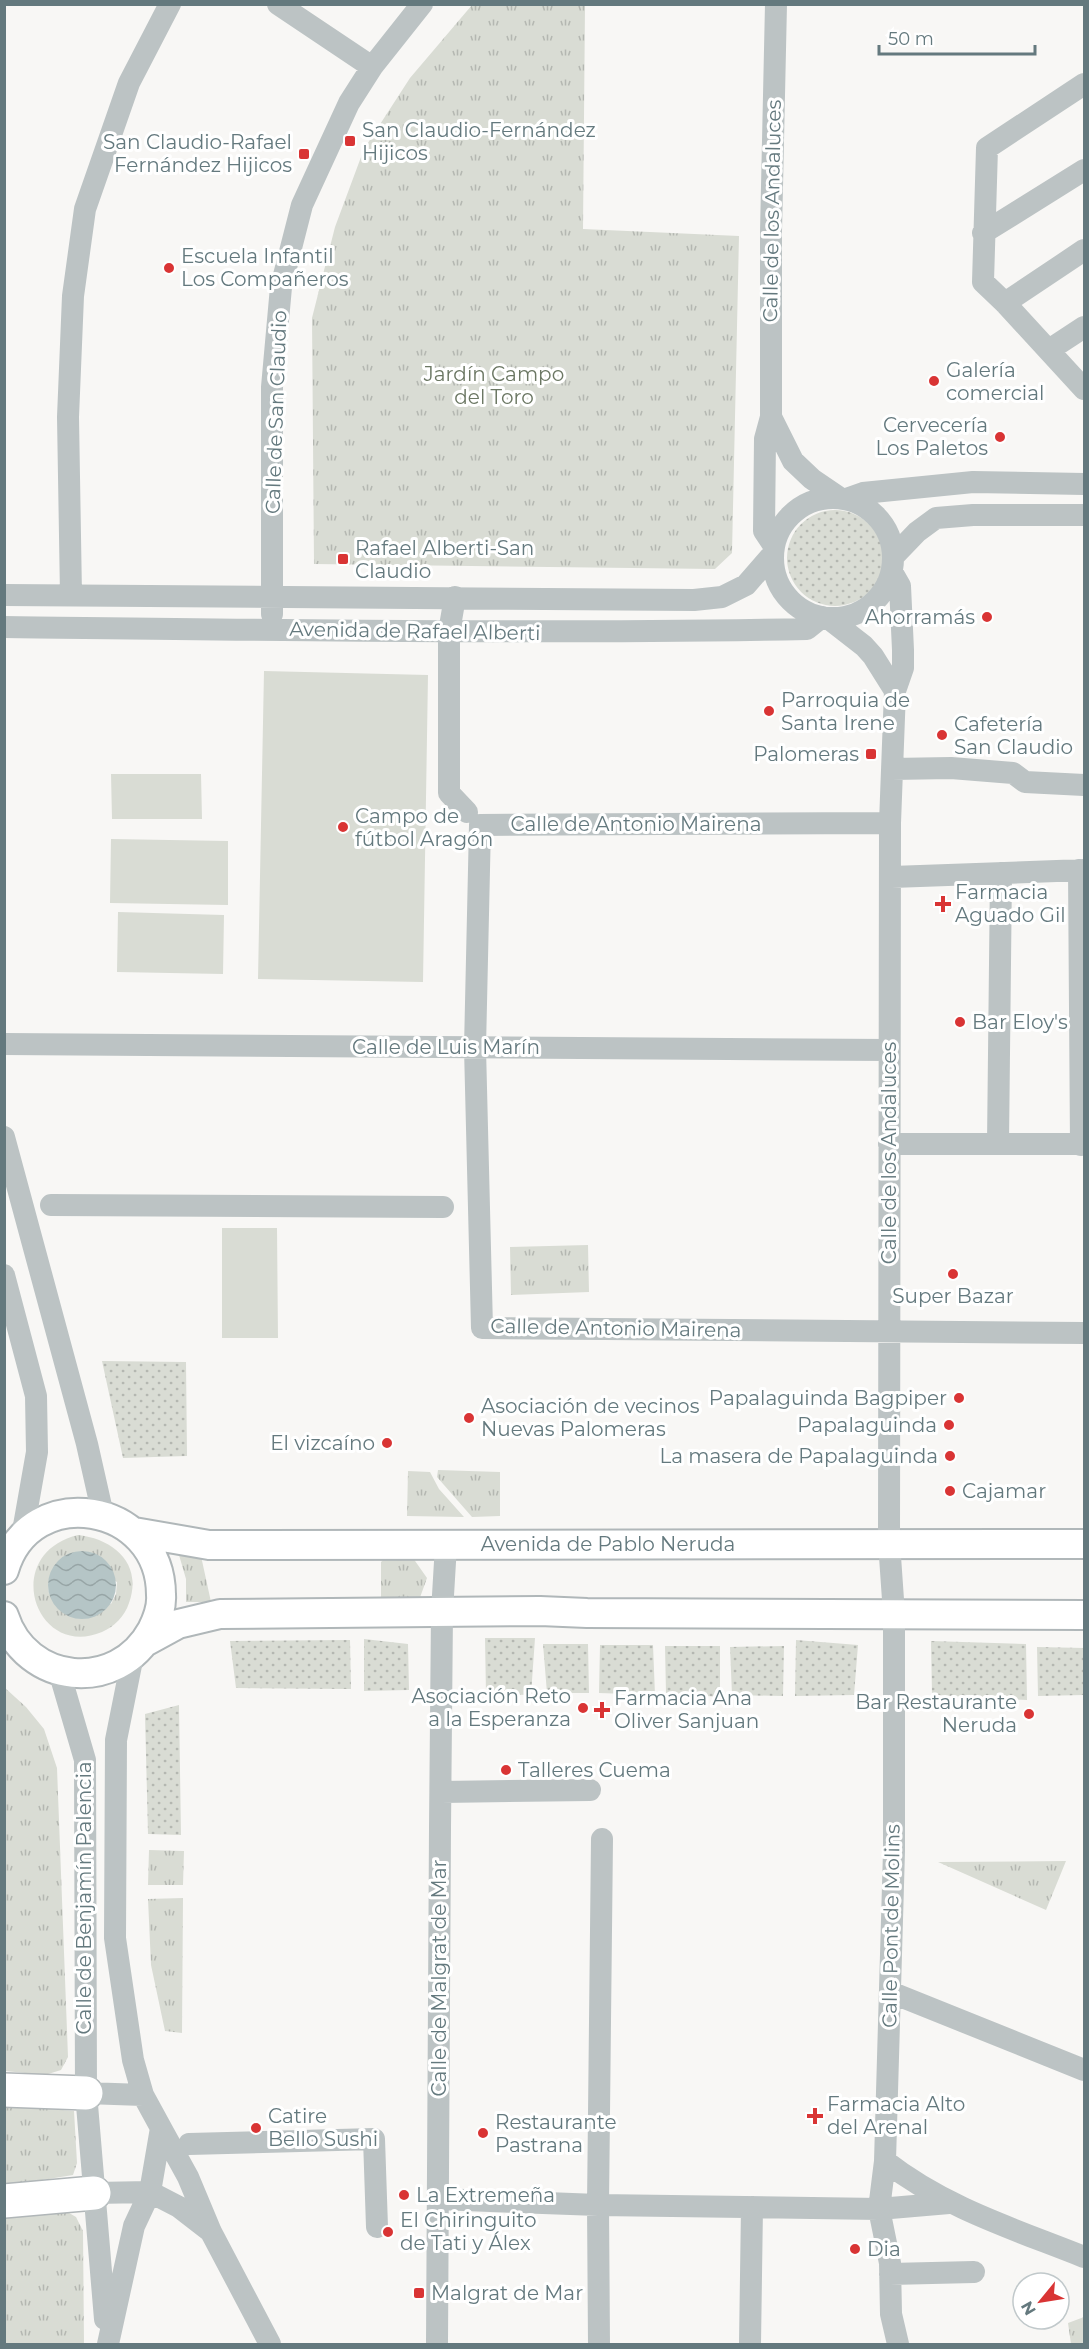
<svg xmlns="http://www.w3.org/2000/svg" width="1089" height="2349" font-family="Montserrat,sans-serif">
	<defs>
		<pattern id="grass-tufts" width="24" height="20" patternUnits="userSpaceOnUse" patternTransform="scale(1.5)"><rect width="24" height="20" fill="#d9dcd4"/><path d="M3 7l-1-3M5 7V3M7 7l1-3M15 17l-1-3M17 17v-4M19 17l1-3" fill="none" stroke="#b4b7b1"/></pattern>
		<pattern id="garden-dots" width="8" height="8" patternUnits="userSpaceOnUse" patternTransform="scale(1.5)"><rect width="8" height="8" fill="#d9dcd4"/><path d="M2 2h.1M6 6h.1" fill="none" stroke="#b4b7b1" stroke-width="1.8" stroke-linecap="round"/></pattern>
		<pattern id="water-waves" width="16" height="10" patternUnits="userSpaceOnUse" patternTransform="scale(1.5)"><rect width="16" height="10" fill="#b5c5c6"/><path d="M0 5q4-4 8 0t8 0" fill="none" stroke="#97a5a6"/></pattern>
	</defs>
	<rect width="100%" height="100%" fill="#f8f7f5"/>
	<path fill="url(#grass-tufts)" fill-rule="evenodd" d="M472 5H585L583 229 739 236 732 553 715 569 314 564 312 318 335 227 364 149 410 78Z
		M588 1245 589 1292 511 1295 510 1247Z
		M438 1470 500 1472V1516L472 1517 437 1477Z
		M408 1471 430 1472 439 1489 464 1517 407 1516Z
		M78 1535C114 1539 143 1564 129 1603 125 1616 114 1627 102 1632 35 1660 0 1554 78 1535ZM66 1555 117 1582 116 1594 111 1604 49 1594C47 1576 52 1566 66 1555Z
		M179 1555 201 1556 211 1602H186V1579Z
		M387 1556 413 1558 427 1578 418 1603H381V1562Z
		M4 1687 26 1707 44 1729 57 1768 68 2057 61 2070 45 2075 5 2071Z
		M149 1850 184 1851 183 1885H148Z
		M1066 1861 1046 1910 938 1862Z
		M183 1898 182 2033 165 2031 151 1965 148 1899Z
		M5 2105 74 2111 77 2163 73 2175 5 2186Z
		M64 2210 76 2217 83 2231 84 2344H5V2214Z
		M1083 2299 1084 2300V2344H1071L1068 2323 1084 2317Z"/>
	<path fill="url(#garden-dots)" d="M787 558a48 48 0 1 1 96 0a48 48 0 1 1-96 0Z
		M102 1361 186 1362 187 1456 123 1458Z
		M485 1638H535L531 1695 486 1694Z
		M364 1639 408 1644 409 1690 364 1691Z
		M350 1640 351 1689 236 1688 230 1641Z
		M796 1640 858 1645 854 1695 795 1696Z
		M931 1641 1026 1644 1027 1700 932 1695Z
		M543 1644H588L589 1693H547Z
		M600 1645H653L655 1695 599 1693Z
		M665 1646H720V1697L666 1693Z
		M784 1646 783 1696 732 1695 730 1647Z
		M1037 1647 1084 1648V1695L1038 1696Z
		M179 1705 181 1835 148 1834 145 1714Z"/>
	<path fill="#d9dcd4" d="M264 671 428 675 423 982 258 979Z
		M111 774H201L202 819H112Z
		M111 839 228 841V905L110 903Z
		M118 912 224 915 223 974 117 972Z
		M222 1228H277L278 1338H222Z"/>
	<path fill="url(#water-waves)" d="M48 1585a34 34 0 1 1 68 0a34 34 0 1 1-68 0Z"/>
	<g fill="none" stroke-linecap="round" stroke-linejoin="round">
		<g stroke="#b0b7b9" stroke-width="32">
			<path id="major" d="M134 1532 209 1545 1084 1544
				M4 1570C30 1480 161 1502 161 1595 162 1607 157 1620 152 1630 117 1694 26 1685 4 1616
				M145 1642 178 1624 220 1614 540 1611 587 1613 1084 1615"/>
		</g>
		<g stroke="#b0b6b8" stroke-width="36">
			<path id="highway" d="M4 2090 86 2093
				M4 2201 94 2193"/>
		</g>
		<path stroke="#bcc3c4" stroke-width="22" d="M278 4 372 67
			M1084 84 987 148 983 282 1005 303 1084 389
			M983 233 1084 170
			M1005 303 1084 250
			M1049 350 1084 327
			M771 417 793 461 812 479 840 498
			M773 558a60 60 0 1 1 120 0a60 60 0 1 1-120 0Z
			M846 499 863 493 973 482 1084 484
			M774 546 764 531 765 439 771 417V232L776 4
			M893 557 917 532 936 518 973 515H1084
			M892 572 900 586 903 650V668L895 691 890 823 889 1542 894 1614V1851L885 2161 879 2209 890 2263 891 2314 898 2344
			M4 595 694 600 722 597 746 585 773 554
			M71 595 68 417 73 296 85 209 129 83 170 4
			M455 597 449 632V793L467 812
			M272 614V387L281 287 302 205 349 103 372 67 422 4
			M828 618 864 646 873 656 895 691
			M4 627C272 630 540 634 807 629L822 617
			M892 769 951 768 1013 773 1025 782 1084 785
			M890 823 480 825 475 1048 482 1328 1084 1333
			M1079 870 1081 1145
			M892 877 1084 870
			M4 1044 888 1050
			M4 1137 87 1444 103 1515
			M889 1144H1084
			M998 1144 1001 873
			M51 1205 443 1207
			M4 1275 36 1396 37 1452 22 1537
			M59 1671 85 1760 86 2093 105 2319
			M441 1792 590 1790
			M890 1992 1084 2070
			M86 2093 143 2095
			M161 2128 188 2177 211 2232 270 2344
			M189 2144 374 2139 377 2227
			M885 2161C945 2208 1014 2229 1084 2257
			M94 2193 150 2192 179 2207 210 2231
			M438 2199 598 2205 879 2209 949 2203
			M890 2274 974 2272
			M108 2344 134 2226 150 2192 161 2128 143 2095 133 2060 115 1938 116 1740 133 1655
			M437 2344 440 1828 442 1612 446 1545
			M599 2344 598 2205 602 1839
			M750 2344 752 2207"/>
		<use href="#major" stroke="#fff" stroke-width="28"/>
		<use href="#highway" stroke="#fff" stroke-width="33"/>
	</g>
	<g fill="#d93434" stroke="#fff" stroke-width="2">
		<rect x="344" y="135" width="12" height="12" rx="3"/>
		<rect x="298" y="148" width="12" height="12" rx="3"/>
		<circle cx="169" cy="268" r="6"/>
		<circle cx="934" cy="381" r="6"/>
		<circle cx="1000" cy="437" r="6"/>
		<rect x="337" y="553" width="12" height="12" rx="3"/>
		<circle cx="987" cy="617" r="6"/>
		<circle cx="769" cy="711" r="6"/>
		<circle cx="942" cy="735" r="6"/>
		<rect x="865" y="748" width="12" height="12" rx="3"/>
		<circle cx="343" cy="827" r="6"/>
		<path d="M940 895h6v6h6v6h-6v6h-6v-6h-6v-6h6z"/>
		<circle cx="960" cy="1022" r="6"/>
		<circle cx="953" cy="1274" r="6"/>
		<circle cx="959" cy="1398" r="6"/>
		<circle cx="469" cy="1418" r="6"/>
		<circle cx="949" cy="1425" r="6"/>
		<circle cx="387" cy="1443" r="6"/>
		<circle cx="950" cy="1456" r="6"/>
		<circle cx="950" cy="1491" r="6"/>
		<circle cx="583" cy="1708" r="6"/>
		<path d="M599 1701h6v6h6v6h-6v6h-6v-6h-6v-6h6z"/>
		<circle cx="1029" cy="1714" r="6"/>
		<circle cx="506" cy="1770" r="6"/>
		<path d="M812 2107h6v6h6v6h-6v6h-6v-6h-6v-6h6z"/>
		<circle cx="256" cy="2128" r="6"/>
		<circle cx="483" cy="2133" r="6"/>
		<circle cx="404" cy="2195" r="6"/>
		<circle cx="388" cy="2232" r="6"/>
		<circle cx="855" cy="2249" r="6"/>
		<rect x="413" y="2287" width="12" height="12" rx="3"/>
	</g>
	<g text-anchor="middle" stroke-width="6" stroke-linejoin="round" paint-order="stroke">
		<g font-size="20" fill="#64797e" stroke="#fff" text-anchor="start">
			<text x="362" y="137">San Claudio-Fernández<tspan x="362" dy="23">Hijicos</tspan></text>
			<text x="292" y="149" text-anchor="end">San Claudio-Rafael<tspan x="292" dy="23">Fernández Hijicos</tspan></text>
			<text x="181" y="263">Escuela Infantil<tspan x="181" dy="23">Los Compañeros</tspan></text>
			<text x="946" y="377">Galería<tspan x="946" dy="23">comercial</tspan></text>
			<text x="988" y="432" text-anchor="end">Cervecería<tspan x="988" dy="23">Los Paletos</tspan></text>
			<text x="355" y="555">Rafael Alberti-San<tspan x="355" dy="23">Claudio</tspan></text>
			<text x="975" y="624" text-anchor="end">Ahorramás</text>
			<text x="781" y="707">Parroquia de<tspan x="781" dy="23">Santa Irene</tspan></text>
			<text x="954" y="731">Cafetería<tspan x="954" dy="23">San Claudio</tspan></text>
			<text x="859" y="761" text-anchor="end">Palomeras</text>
			<text x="355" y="823">Campo de<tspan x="355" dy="23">fútbol Aragón</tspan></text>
			<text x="955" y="899">Farmacia<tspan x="955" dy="23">Aguado Gil</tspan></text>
			<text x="972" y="1029">Bar Eloy's</text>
			<text x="953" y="1303" text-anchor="middle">Super Bazar</text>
			<text x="947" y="1405" text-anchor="end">Papalaguinda Bagpiper</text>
			<text x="481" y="1413">Asociación de vecinos<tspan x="481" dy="23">Nuevas Palomeras</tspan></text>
			<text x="937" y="1432" text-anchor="end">Papalaguinda</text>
			<text x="375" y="1450" text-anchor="end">El vizcaíno</text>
			<text x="938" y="1463" text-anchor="end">La masera de Papalaguinda</text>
			<text x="962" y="1498">Cajamar</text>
			<text x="571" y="1703" text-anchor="end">Asociación Reto<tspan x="571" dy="23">a la Esperanza</tspan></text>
			<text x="614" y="1705">Farmacia Ana<tspan x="614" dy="23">Oliver Sanjuan</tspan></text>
			<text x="1017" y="1709" text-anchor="end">Bar Restaurante<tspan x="1017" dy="23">Neruda</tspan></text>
			<text x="518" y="1777">Talleres Cuema</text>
			<text x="827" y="2111">Farmacia Alto<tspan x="827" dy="23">del Arenal</tspan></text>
			<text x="268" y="2123">Catire<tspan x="268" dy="23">Bello Sushi</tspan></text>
			<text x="495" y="2129">Restaurante<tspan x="495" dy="23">Pastrana</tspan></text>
			<text x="416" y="2202">La Extremeña</text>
			<text x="400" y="2227">El Chiringuito<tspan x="400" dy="23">de Tati y Álex</tspan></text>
			<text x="867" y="2256">Dia</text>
			<text x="431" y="2300">Malgrat de Mar</text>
		</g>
		<g font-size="20" fill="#64797e" stroke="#fff">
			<text transform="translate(772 211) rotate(-89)" y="7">Calle de los Andaluces</text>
			<text transform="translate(276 412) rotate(-88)" y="7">Calle de San Claudio</text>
			<text transform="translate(415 631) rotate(1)" y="7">Avenida de Rafael Alberti</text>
			<text x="636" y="831">Calle de Antonio Mairena</text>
			<text x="446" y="1054">Calle de Luis Marín</text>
			<text transform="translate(889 1153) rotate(-90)" y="7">Calle de los Andaluces</text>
			<text transform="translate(616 1328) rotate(1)" y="7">Calle de Antonio Mairena</text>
			<text x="608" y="1551">Avenida de Pablo Neruda</text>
			<text transform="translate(84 1898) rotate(-90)" y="7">Calle de Benjamín Palencia</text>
			<text transform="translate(891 1926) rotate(-89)" y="7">Calle Pont de Molins</text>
			<text transform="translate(439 1978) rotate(-90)" y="7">Calle de Malgrat de Mar</text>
		</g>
		<g font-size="20" fill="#6b7763" stroke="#fff">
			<text x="494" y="381">Jardín Campo<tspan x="494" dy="23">del Toro</tspan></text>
		</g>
	</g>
	<rect width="1089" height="2349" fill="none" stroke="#64797e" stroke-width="12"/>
	<g transform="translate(1041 2301) rotate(240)"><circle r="28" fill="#ffffff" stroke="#c1c9cb" stroke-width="1.5"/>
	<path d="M0-4.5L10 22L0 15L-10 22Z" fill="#d93434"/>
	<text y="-9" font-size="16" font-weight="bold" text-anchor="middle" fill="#64797e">N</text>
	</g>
	<path d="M879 45v9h156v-9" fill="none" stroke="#64797e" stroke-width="3"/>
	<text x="888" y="45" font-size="18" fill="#64797e" stroke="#ffffff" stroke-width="4.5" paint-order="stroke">50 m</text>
</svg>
